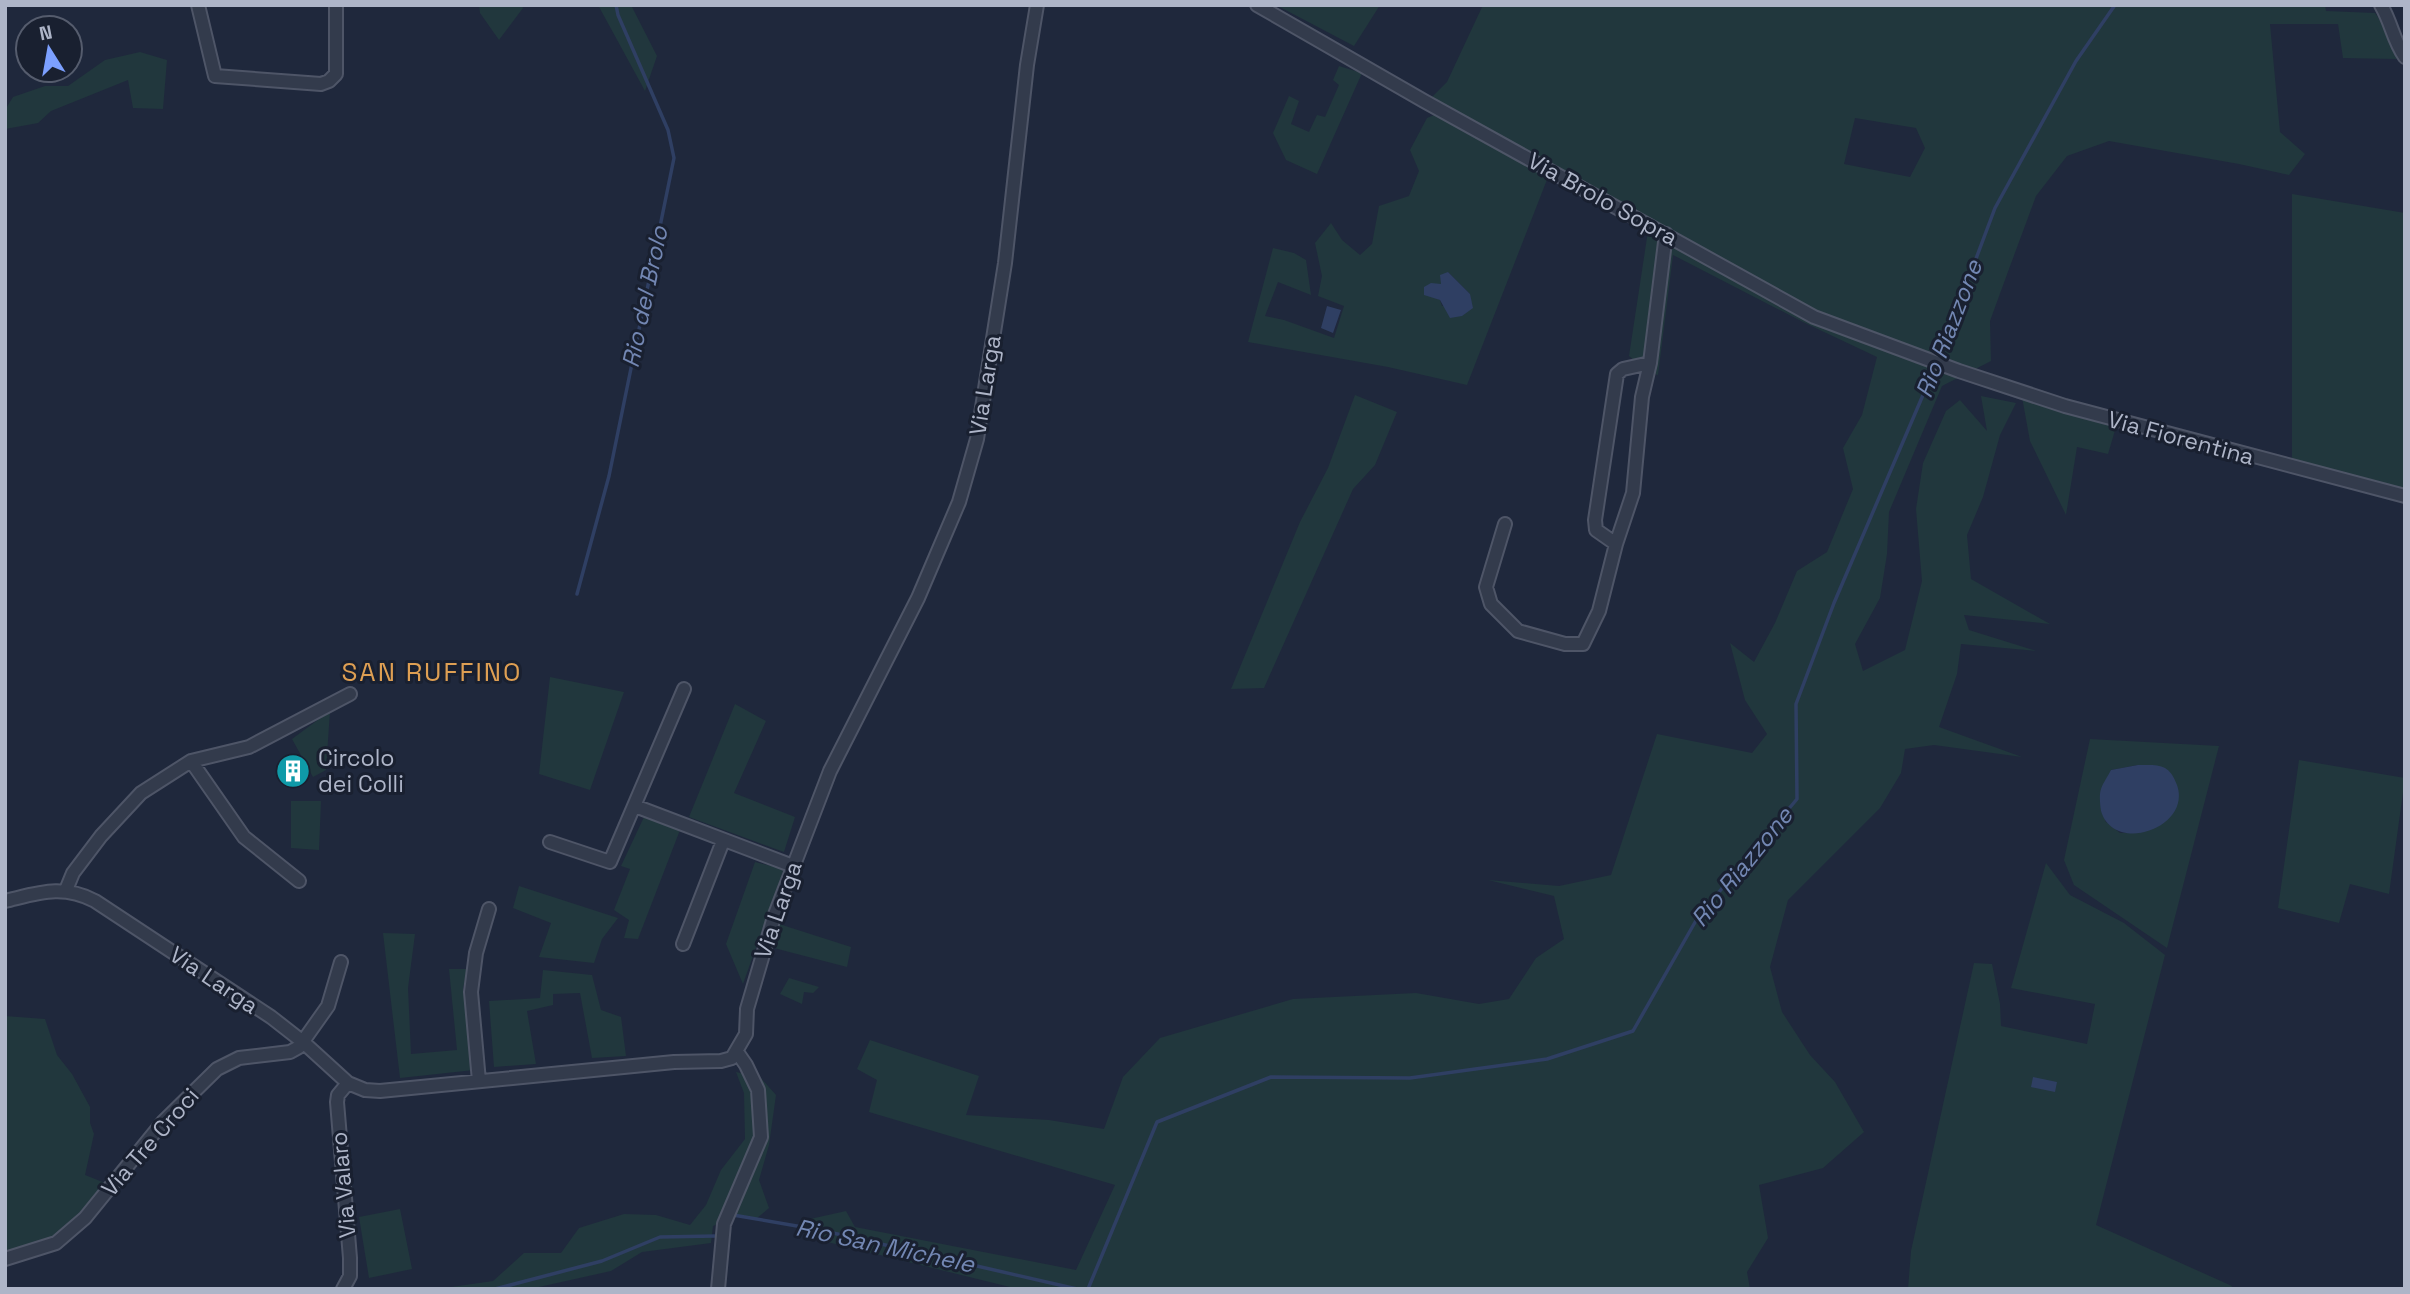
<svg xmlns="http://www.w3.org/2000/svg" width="2410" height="1294" font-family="'Space Grotesk',sans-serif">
	<rect width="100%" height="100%" fill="#1f283c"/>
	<path fill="#21373d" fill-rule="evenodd" d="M479 5H522L523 8 499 40 480 13Z
		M598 5H631L657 56 645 91Z
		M1276 5H1380L1354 46Z
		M1483 5H2325L2326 11 2375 13C2385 26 2389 44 2397 59L2343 58 2338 24H2270L2280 132 2305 154 2289 175 2239 164 2109 141 2067 156 2036 196 2009 269 1990 321 1991 361 1942 386 1889 512 1887 554 1880 598 1855 644 1863 671 1905 650 1922 581 1916 509 1923 463 1946 411 1960 400 1987 431 1981 396 2016 403 2000 435 1983 497 1967 535 1971 579 2050 624 1964 615 1969 630 2036 651 1961 644 1957 674 1939 727 2022 757 1934 745 1905 749 1901 773 1880 808 1788 900 1770 967 1782 1012 1810 1055 1835 1082 1864 1132 1823 1168 1759 1185 1768 1238 1747 1272 1750 1289H1018L807 1237 801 1221 846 1211 855 1227 1076 1270 1115 1185 869 1112 877 1080 857 1069 870 1040 979 1076 966 1115 1049 1120 1104 1129 1123 1077 1160 1038 1293 999 1416 993 1479 1004 1509 999 1536 958 1564 939 1554 896 1488 880 1559 886 1611 875 1657 734 1752 753 1767 734 1745 700 1730 643 1754 662 1775 623 1797 571 1827 552 1853 489 1843 448 1862 415 1877 357 1803 322 1673 255 1658 375 1648 372 1629 356 1648 231 1548 177 1467 385 1388 367 1248 342 1273 248 1294 253 1306 260 1311 295 1278 282 1265 316 1284 320 1334 338 1344 306 1318 296 1322 276 1315 243 1331 223 1342 240 1360 255 1372 244 1379 206 1409 196 1419 171 1410 150 1427 118 1434 115 1421 108 1447 82ZM1855 118 1916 128 1925 148 1910 177 1844 164ZM1448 272 1470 294 1442 306 1440 300 1431 296 1442 284Z
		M140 52 167 60 163 109 133 108 128 80 51 111 38 123 5 129V110L13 97 45 86H68L105 60Z
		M1339 66 1362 73 1317 174 1286 160 1273 133 1289 96 1299 101 1291 124 1309 132 1317 115 1325 117 1339 85 1333 80Z
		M2292 194 2405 213V493L2292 462Z
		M1355 395 1397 412 1375 465 1353 489 1264 688 1231 689 1300 522 1328 468Z
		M2022 397 2116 427 2108 454 2077 447 2066 515 2030 441Z
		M550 677 624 692 590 790 539 774Z
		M735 704 766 721 734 793 795 817 784 852 689 817Z
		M330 711 326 770 313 777 292 739Z
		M2090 739 2219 746 2167 948 2074 885 2064 860ZM2138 765 2140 833H2120L2105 821 2111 770Z
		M2299 760 2405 778 2389 894 2350 884 2339 923 2278 908Z
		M291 801H321L319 850 291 848Z
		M644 817 680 830 638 939 624 938 629 920 614 910 630 869 621 866Z
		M755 862 784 869 743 984 726 944Z
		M2046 863 2070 895 2124 923 2165 955 2096 1225 2232 1286 2231 1289H1908L1911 1251 1974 963 1992 964 2000 1004 2001 1026 2087 1044 2095 1004 2011 988Z
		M519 886 618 918 602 939 594 963 539 957 551 923 513 908Z
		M776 923 851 947 847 967 770 947Z
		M383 933 415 934 408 988 411 1054 457 1050 449 969H468L463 988 474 1070 400 1078Z
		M543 970 592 975 601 1010 621 1017 626 1056 592 1058 580 993 553 994V1005L527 1011 536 1064 494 1067 489 1001 540 998Z
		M789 978 819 987 813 993 804 992 802 1004 780 994Z
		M5 1016 45 1019 57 1055 72 1074 90 1107V1123L94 1134 85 1175 105 1183 80 1212 50 1239 5 1252Z
		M736 1072 761 1078 776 1095 769 1145 759 1180 769 1208 756 1219 737 1216 713 1226 711 1243 642 1252 611 1271 530 1289H437L493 1281 524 1253H561L579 1228 624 1214 656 1215 690 1225 706 1205 721 1170 745 1139 744 1093Z
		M400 1209 412 1269 369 1278 359 1217Z"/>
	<path fill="#2f3f63" d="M1448 272 1470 294 1473 308 1462 316 1450 318 1440 300 1424 295V287L1431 283 1441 284 1440 275Z
		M1327 306 1341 310 1333 333 1321 328Z
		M2138 765C2159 765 2169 763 2177 785 2192 828 2114 855 2101 811 2100 804 2099 795 2101 789 2103 783 2108 776 2111 770Z
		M2033 1077 2057 1082 2055 1092 2031 1087Z"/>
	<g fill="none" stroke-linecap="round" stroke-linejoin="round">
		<path stroke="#2f3f63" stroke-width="3.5" d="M577 594 609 476 674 158 668 130 618 15 616 5
			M733 1215 820 1230 1077 1289
			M495 1289 602 1261 660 1237 716 1236
			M1088 1289 1157 1122 1271 1077 1410 1078 1547 1059 1633 1031 1698 917 1797 799 1796 704 1834 603 1938 360 1995 208 2076 61 2115 5"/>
		<g stroke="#4e5567" stroke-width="16">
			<path id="minor" d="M198 5 215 76 321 84 329 81 336 74V5
				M1257 5 1424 101 1814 317 1959 371 2065 406 2405 496
				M2381 5C2392 24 2393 40 2405 57
				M1505 524 1486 587 1491 604 1518 631 1565 644H1583L1599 611 1616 544 1633 493 1642 397 1650 363 1666 234
				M1616 544 1596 530 1595 520 1617 374 1623 369 1650 363
				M191 761 244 837 299 881
				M635 806 793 866
				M550 842 610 862 684 689
				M66 890 73 873 101 836 141 793 191 761 249 747 350 694
				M5 901C39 893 62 884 95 901L271 1017 303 1042 348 1083 365 1090 380 1091 674 1062 721 1061 732 1058 746 1034 747 1009 774 917 830 771 918 598 959 502 977 439 1005 263 1027 65 1037 5
				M683 944 723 841
				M479 1081 471 992 476 953 489 909
				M5 1259 56 1243 85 1218 163 1122 217 1069 239 1058 290 1052 299 1047 328 1006 341 962
				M343 1289 350 1276V1258L337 1102 338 1095 348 1083
				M718 1289 724 1224 761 1137 758 1090 746 1065 737 1052"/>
		</g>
		<use href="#minor" stroke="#333b4c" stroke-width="12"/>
	</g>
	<defs>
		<g id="building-disc" transform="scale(1.75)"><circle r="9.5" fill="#0f9aa8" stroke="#192030"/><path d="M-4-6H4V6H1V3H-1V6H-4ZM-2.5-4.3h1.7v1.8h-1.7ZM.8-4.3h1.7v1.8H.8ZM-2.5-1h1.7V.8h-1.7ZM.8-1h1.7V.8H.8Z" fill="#fff"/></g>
	</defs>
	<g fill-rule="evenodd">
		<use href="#building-disc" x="293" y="771"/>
	</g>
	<g text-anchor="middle" stroke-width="6" stroke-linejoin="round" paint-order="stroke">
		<g font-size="23" fill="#aeb5c8" stroke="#192030">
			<text transform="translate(1603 199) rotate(29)" y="8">Via Brolo Sopra</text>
			<text transform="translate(985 385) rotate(-81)" y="8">Via Larga</text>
			<text transform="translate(2181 438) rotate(15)" y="8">Via Fiorentina</text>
			<text transform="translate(778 910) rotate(-71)" y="8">Via Larga</text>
			<text transform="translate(214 980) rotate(34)" y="8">Via Larga</text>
			<text transform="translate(150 1142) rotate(-49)" y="8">Via Tre Croci</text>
			<text transform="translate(343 1185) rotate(-95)" y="8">Via Valaro</text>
		</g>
		<g font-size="23" fill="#aeb5c8" stroke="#192030" text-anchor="start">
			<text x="318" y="766">Circolo<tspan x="318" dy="26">dei Colli</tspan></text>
		</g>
		<g font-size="24" font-style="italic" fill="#7387b3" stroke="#192030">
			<text transform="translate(645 297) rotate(-78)" y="8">Rio del Brolo</text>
			<text transform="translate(1949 329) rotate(-69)" y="8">Rio Riazzone</text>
			<text transform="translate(1742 867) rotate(-51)" y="8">Rio Riazzone</text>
			<text transform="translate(885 1246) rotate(12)" y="8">Rio San Michele</text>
		</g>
		<g font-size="26" letter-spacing="2" fill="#de9f53" stroke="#192030">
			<text x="432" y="681">SAN RUFFINO</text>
		</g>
	</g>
	<rect width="2410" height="1294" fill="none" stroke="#aeb5c8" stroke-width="14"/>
	<g transform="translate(49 49) rotate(349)"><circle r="33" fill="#192030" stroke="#555c6d" stroke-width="2"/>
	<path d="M0-5L12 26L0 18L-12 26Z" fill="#7ca0ff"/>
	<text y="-10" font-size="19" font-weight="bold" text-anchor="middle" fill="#aeb5c8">N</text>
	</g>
</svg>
